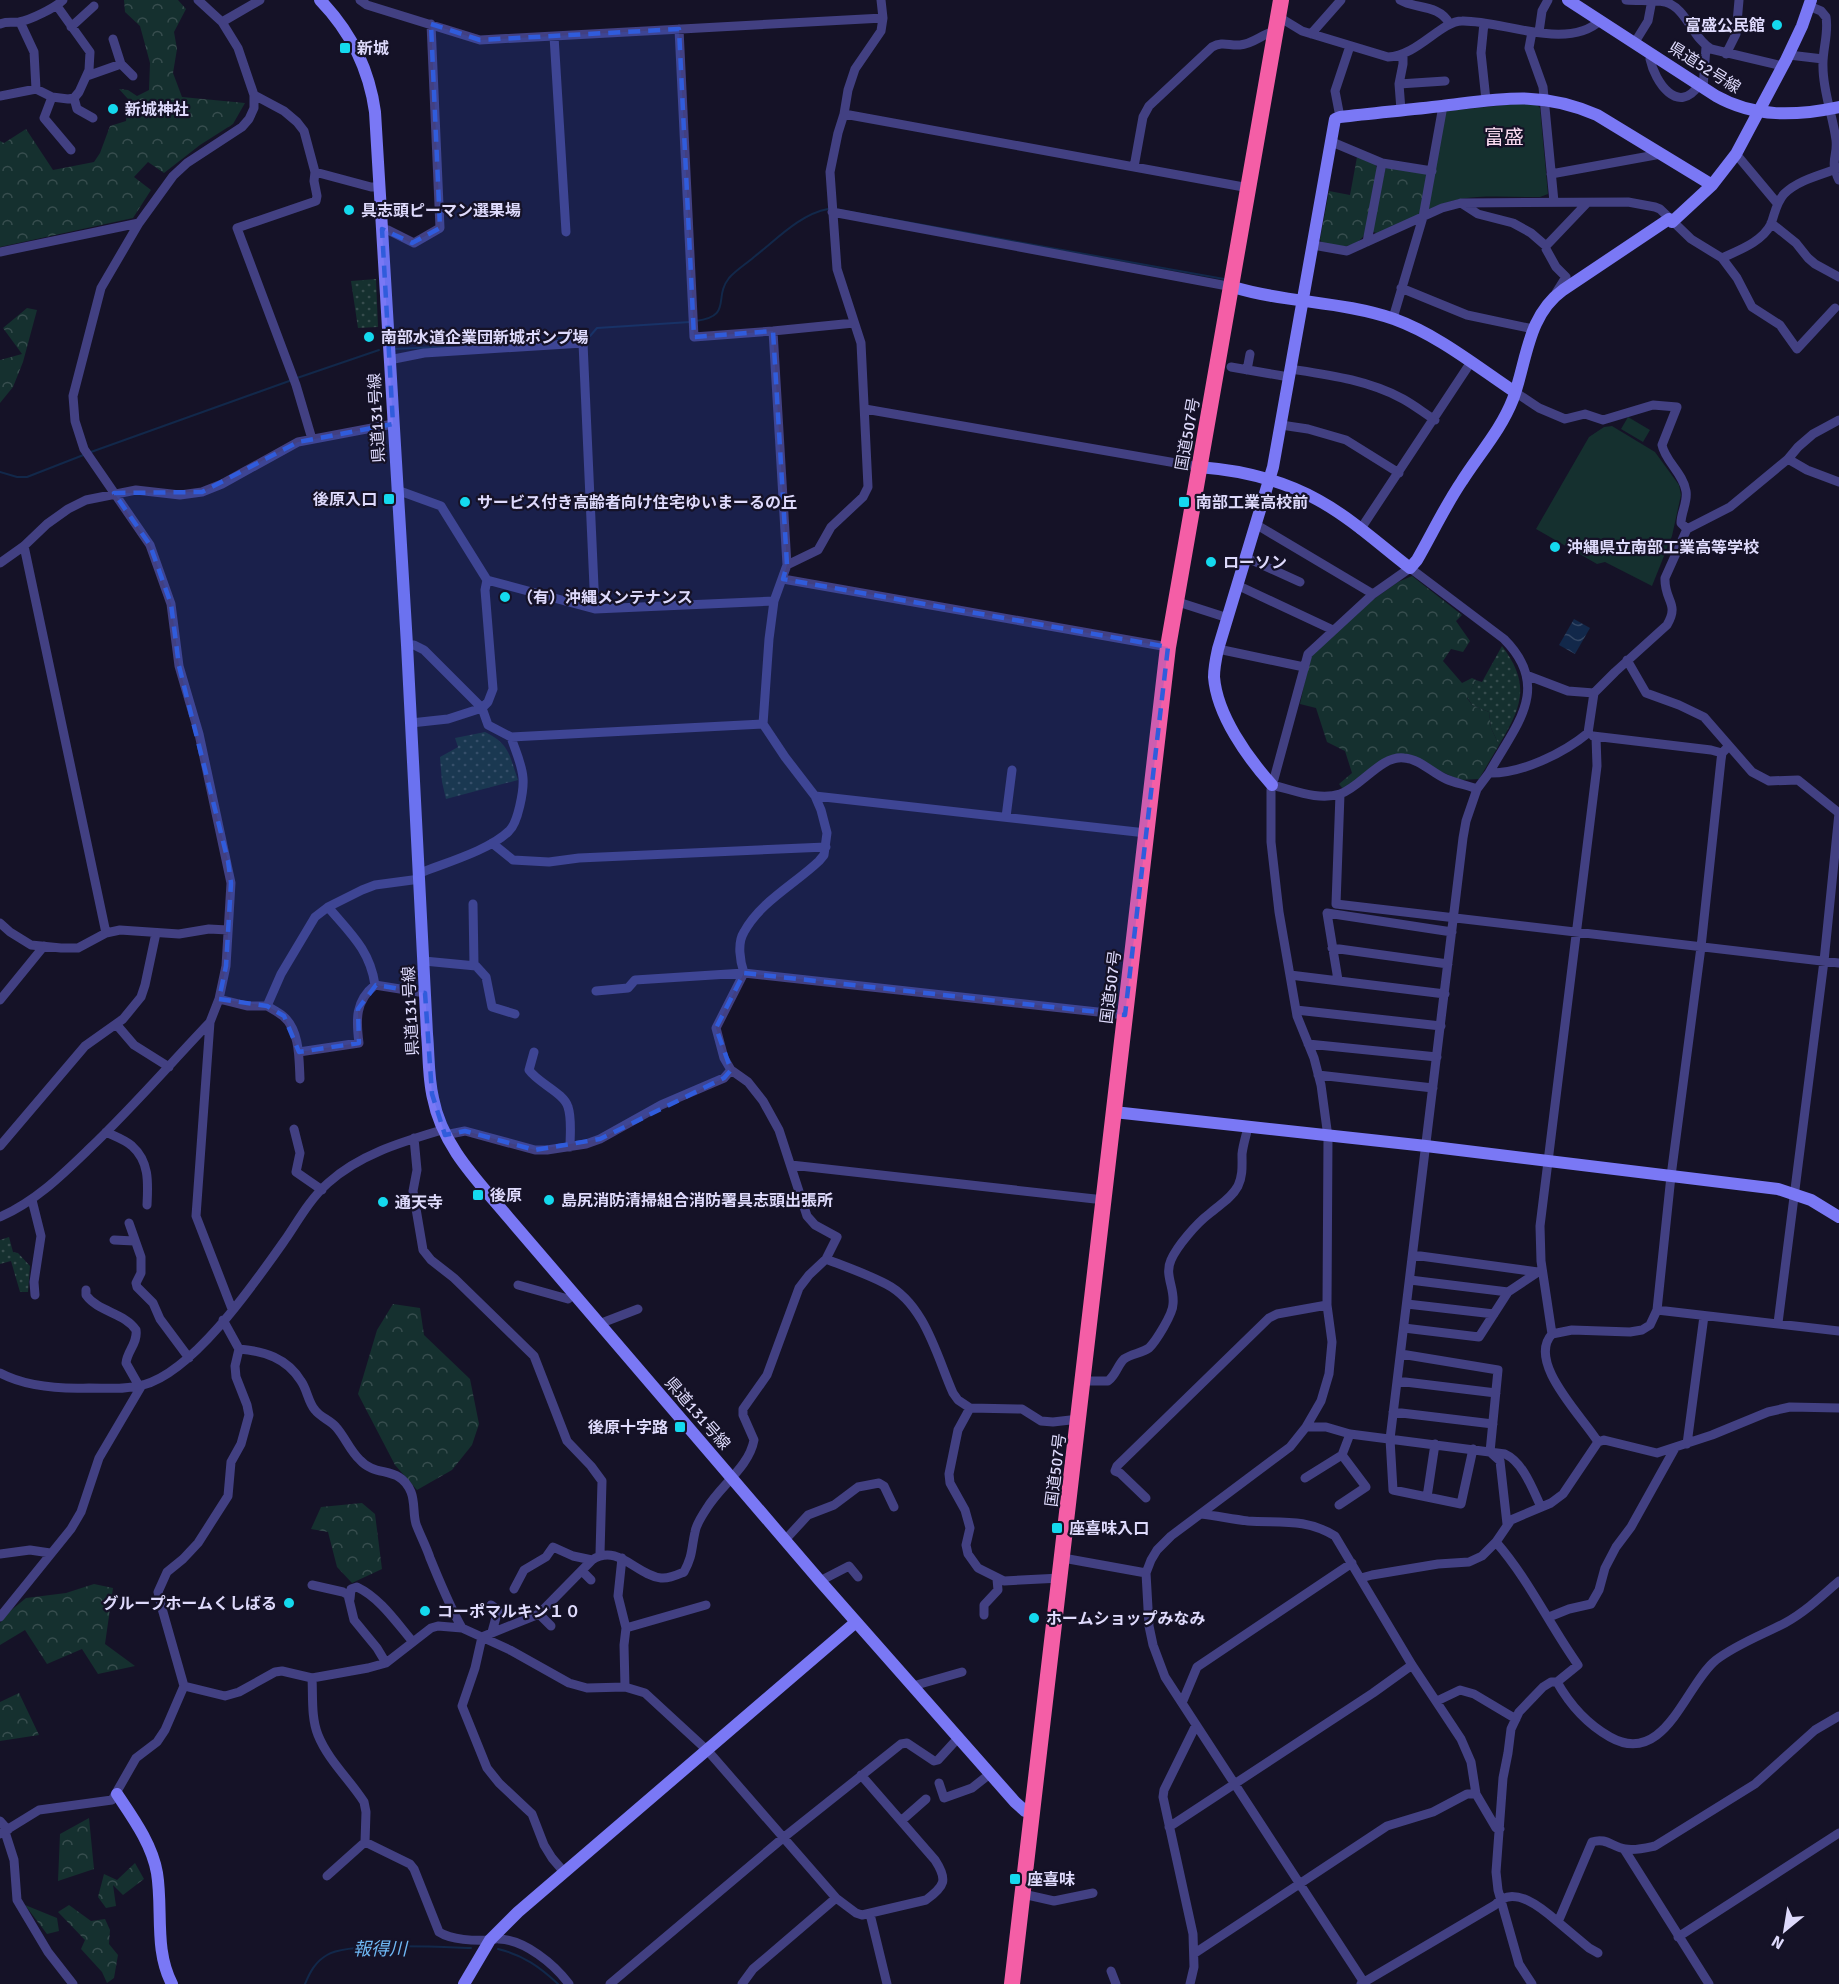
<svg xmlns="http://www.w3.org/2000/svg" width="1839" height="1984" font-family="Signika,'Noto Sans JP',sans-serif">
	<defs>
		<pattern id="grass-dots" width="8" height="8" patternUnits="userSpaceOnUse" patternTransform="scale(1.5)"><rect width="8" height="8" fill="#15302f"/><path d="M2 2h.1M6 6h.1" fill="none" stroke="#374d4e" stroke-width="1.8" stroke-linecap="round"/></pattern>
		<pattern id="forest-crowns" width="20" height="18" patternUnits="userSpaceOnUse" patternTransform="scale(1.5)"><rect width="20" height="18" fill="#15302f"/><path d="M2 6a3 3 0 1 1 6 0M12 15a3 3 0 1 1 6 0" fill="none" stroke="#374d4e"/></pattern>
		<pattern id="water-waves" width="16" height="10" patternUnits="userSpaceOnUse" patternTransform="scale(1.5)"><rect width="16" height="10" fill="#12284a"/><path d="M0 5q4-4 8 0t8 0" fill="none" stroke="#344765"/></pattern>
	</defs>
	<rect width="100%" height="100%" fill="#151227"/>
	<path fill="url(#grass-dots)" d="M376 279 378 327 358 328 351 281Z
		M1502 646C1531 684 1522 707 1499 745L1491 728 1489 712 1472 705 1467 697 1476 680 1482 682Z
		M485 732C510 744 509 755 518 780L446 799 442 782 440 757 458 747 455 738Z
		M9 1237 13 1252 18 1253 30 1266 28 1292H20L11 1261 0 1264V1240Z"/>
	<path fill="url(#forest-crowns)" d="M124 0H178L186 9 174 32 177 49 173 73 182 97 245 103 233 124 200 145 164 173 148 162 134 177 151 190 133 218 0 247V141L4 143 26 129 53 170 94 162 100 153 110 126 126 121 128 99 119 89 128 90 137 96 149 90 150 63 140 26 125 12Z
		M1357 157 1375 164 1377 168 1365 234C1354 251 1339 246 1322 243L1320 239 1329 191 1350 195Z
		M1386 166 1426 173 1428 175 1419 215 1378 234 1372 231Z
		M27 308 37 310 23 362 13 387 0 403V360L22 354 3 328Z
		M1412 576 1462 615 1456 621 1470 641 1463 652 1451 649 1443 661 1462 683 1472 678 1476 680 1467 698 1472 705 1489 712 1491 728 1499 745 1479 779 1460 780 1404 755 1343 789 1339 784 1352 773 1345 751 1327 742 1316 708 1300 704 1310 657 1367 604 1398 582Z
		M393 1304 420 1308 424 1335 470 1379 479 1424 472 1445 452 1470 417 1490 395 1465 358 1394 377 1330Z
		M362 1503 375 1514 382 1569 352 1583 337 1567 328 1532 311 1529 321 1507Z
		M94 1584 113 1588 105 1644 135 1666 98 1674 82 1649 47 1664 25 1630 0 1645V1623L9 1612 26 1598 66 1593Z
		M19 1693 39 1735 0 1741V1702Z
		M89 1818 94 1869 58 1881 60 1834Z
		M135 1863 144 1879 123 1895 113 1885 116 1906 106 1908 98 1897 104 1874 117 1880Z
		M25 1905 57 1918 59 1931 47 1934Z
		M69 1905 91 1921 105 1919 110 1930 109 1944 118 1955 114 1978 107 1983 102 1972 81 1949 85 1940 58 1912Z"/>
	<path fill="#15302f" d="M1515 104H1536L1540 108 1548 194 1540 197C1503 198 1460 191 1428 211L1445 113 1448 111Z
		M1628 417 1650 430 1643 442 1621 429Z
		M1612 426 1655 452 1679 485 1681 495 1672 536 1652 586 1605 562 1597 564 1536 529 1589 437 1604 427Z"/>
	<path fill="url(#water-waves)" d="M1574 619 1590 628 1575 654 1559 645Z"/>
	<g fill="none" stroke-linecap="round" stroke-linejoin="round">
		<path stroke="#12284a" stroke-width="2" d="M834 209 1224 279
			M696 321C733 316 713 298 729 278 736 270 746 264 754 257 776 240 800 214 828 209
			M394 349 462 346 590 336 597 328 690 322
			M297 378 379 350
			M91 452 292 380
			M0 472 17 477H27L86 454
			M498 1949C523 1955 540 1967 558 1984
			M305 1984C310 1972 315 1962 327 1955 348 1942 442 1947 471 1948"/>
		<path stroke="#424082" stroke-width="9" d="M198 0 222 22 238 48 254 95V108L249 119 242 127 187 163 173 176 139 223 101 288 73 396 75 421 84 449 150 545 171 604 179 666 199 734 231 883 226 966 219 999 210 1022 196 1216 232 1309
			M360 0 367 5 480 40 883 18
			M1400 0C1414 9 1439 4 1449 23
			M1626 0C1638 1 1653 0 1665 2 1687 8 1692 38 1711 49L1783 66
			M1809 6 1821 11 1826 17C1829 34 1822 50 1823 67 1823 92 1833 116 1836 140 1838 158 1829 159 1839 180
			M1279 17 1302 31 1388 57C1417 56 1441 21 1462 21 1502 20 1567 52 1601 20
			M20 22 34 52 36 89
			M222 22 260 0
			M1484 23 1481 53 1486 100
			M0 24C7 21 12 23 19 22 30 20 55 8 63 0
			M71 27 94 6
			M679 29 694 337 773 331 854 323
			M1532 32 1529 48 1543 87 1554 202
			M1539 32 1542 11 1548 0
			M1311 34 1341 0
			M554 36 566 232
			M113 39 121 64 133 76
			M1635 42 1648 21 1652 0
			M1726 54 1736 34 1739 0
			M1653 55 1650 59C1655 82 1678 116 1699 85
			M1789 55 1823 59
			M87 76 121 64
			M1399 84 1445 81
			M1703 88 1706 47
			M254 95 284 111 297 122 304 131 315 172 314 181 317 196 316 201 237 228 296 385 312 439
			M0 96 36 89 52 97 68 99 74 98 79 92 89 70 90 52 57 6
			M52 97 44 118 71 150
			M74 98 77 109 93 118
			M1401 110 1399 84 1403 64V55
			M844 114 1249 188
			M1340 117 1335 91 1350 46
			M1332 142 1382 163 1432 171
			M1736 154 1777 203
			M1134 167 1143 117 1149 106 1212 47C1223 41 1229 46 1240 45 1254 44 1263 33 1276 31
			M315 172 371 187H379
			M1551 174 1661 154
			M1461 203 1478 214 1513 223 1531 233 1546 246V249L1556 267 1566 277 1556 293
			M832 212 1233 287
			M1771 223 1796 243 1808 258 1815 264 1839 277
			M382 229 388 230 414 243 440 228 431 24
			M1367 242 1382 163
			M1313 245 1347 251 1442 208 1461 203 1628 202 1655 207 1660 209 1691 239 1722 258C1739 250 1762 242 1771 224 1775 213 1776 203 1784 194 1798 180 1821 175 1839 168
			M1546 246 1587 203
			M0 252 139 223
			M1722 258 1737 278 1752 307 1780 325 1797 349 1835 308
			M1401 288 1467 315 1533 329
			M1393 318 1423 217 1443 106
			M389 360 424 353 583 343 595 609
			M1231 367 1289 377
			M1290 369C1329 375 1368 380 1403 399 1414 405 1424 413 1435 420
			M1247 370 1250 354
			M1515 392 1539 408 1565 419 1585 414 1603 420 1653 405 1677 407 1662 445C1665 461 1683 473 1686 491 1688 502 1681 512 1681 523L1687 529
			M865 409 1199 467
			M1281 425 1308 429 1346 440 1399 473
			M1788 459 1807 470 1839 482
			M397 490 441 506 487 580 595 609 774 601
			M1257 525 1373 594
			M1360 530 1471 362
			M24 546 106 933
			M1247 558 1300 582
			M0 563 24 546 47 524 68 509 86 500 136 490 180 495 202 492 222 484 298 442 393 424
			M787 565 818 550 831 527 863 497 868 487 861 343 837 269 830 172 838 133 844 114 848 90 855 69 881 31 883 18 881 0
			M783 579 1168 647
			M1239 586 1333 630
			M1175 601 1228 618
			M407 645H414L424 650 482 708 488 725 511 737 763 724
			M1218 649 1304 667
			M1627 660 1646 693 1679 705 1704 717 1752 772 1769 781 1798 780 1839 813
			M1526 675 1568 691 1594 693
			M411 723 448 719 482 708 488 702 493 689 485 590 487 580
			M1593 736 1711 750 1722 753
			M1272 785C1294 790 1318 801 1340 794 1361 787 1381 755 1404 758 1420 759 1432 773 1446 779 1455 783 1467 785 1477 789
			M1340 794 1336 904 1839 963
			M815 796 1146 833
			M1006 817 1012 770
			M492 843 513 860 549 862 579 858 826 847
			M420 873C445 863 490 850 509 831 518 823 524 790 523 778 522 764 515 750 511 737
			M473 904 474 965
			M328 907C350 933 370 950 375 985
			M0 923 10 932 31 945 61 948H78L106 933 120 930 179 934 209 929 228 930
			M1332 948 1448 964
			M424 961 476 966 486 977 492 1007 515 1014
			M1290 975 1445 994
			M1338 980 1327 913 1452 932
			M596 991 628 988 635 980 744 973 1125 1015
			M219 999 247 1006H267L281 974 315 917 328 907 362 890 375 885 420 879
			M0 1000 44 946
			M267 1006C272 1009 278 1012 283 1016 300 1030 299 1059 300 1079
			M1296 1010 1441 1026
			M116 1024 134 1045 169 1067
			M1308 1044 1437 1057
			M299 1052 359 1043C356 1020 355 1001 375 985L425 993
			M534 1052 529 1070C538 1083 564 1093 568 1107 572 1119 570 1134 570 1147
			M1318 1075 1433 1088
			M294 1129 300 1153 296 1172 322 1190
			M106 1132C114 1136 126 1140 132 1146 150 1162 148 1184 147 1205
			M445 1135 465 1131 535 1150H547L586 1144 600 1139 661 1105 724 1078 731 1070
			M414 1138 417 1170 413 1191 423 1250 431 1260 454 1278 534 1356 567 1441 591 1466 602 1481 600 1554
			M0 1146 85 1046 123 1019 141 997 145 985 156 933
			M791 1165 1104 1200
			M32 1200 41 1236 34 1282 35 1295
			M0 1217C36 1201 62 1175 90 1148 132 1108 170 1064 210 1022
			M129 1223 141 1257V1273L136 1283 137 1287 153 1303 160 1319 189 1358
			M114 1240 134 1241
			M1413 1255 1538 1272
			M826 1259C846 1267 867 1274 886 1284 925 1304 937 1357 953 1393L958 1400 970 1408 1022 1409 1041 1421 1053 1422 1079 1419
			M1410 1280 1508 1292
			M518 1285 568 1299 573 1295
			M86 1290V1295C98 1312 125 1313 136 1330 138 1343 127 1351 126 1363L139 1386
			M1407 1304 1494 1314
			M1657 1310 1839 1331
			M1778 1323 1824 961 1839 813
			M599 1324 638 1309
			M1404 1328 1479 1337 1508 1292 1538 1272
			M1552 1334 1541 1261 1540 1226 1597 766 1596 737
			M239 1349C264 1351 287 1358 301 1381 307 1389 308 1402 315 1410 320 1417 330 1420 336 1427 345 1437 350 1451 360 1460 376 1478 400 1465 411 1492 415 1502 413 1514 416 1524 420 1535 426 1546 430 1558 440 1582 449 1605 462 1628
			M1401 1354 1498 1370 1490 1452 1500 1461 1507 1524
			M0 1373C26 1387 59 1389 89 1388 107 1388 125 1390 143 1385 194 1372 256 1281 287 1237 299 1219 311 1198 328 1183 360 1154 402 1142 442 1130
			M1083 1381H1108C1116 1375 1117 1366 1124 1359 1131 1354 1142 1353 1149 1348 1156 1341 1173 1314 1173 1304 1175 1288 1164 1275 1171 1260 1177 1246 1197 1223 1209 1214 1219 1205 1231 1199 1238 1186 1243 1175 1242 1166 1242 1154 1243 1145 1246 1136 1248 1127
			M1397 1381 1496 1393
			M970 1408 958 1430 949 1474 950 1483 965 1510 970 1528 966 1545 968 1554 978 1568 1004 1581 1061 1578
			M1393 1412 1493 1424
			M1306 1427H1326L1350 1434 1505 1454C1523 1462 1533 1490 1541 1507
			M1598 1442C1583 1417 1526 1362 1552 1334L1572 1330 1630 1332 1642 1330 1650 1325 1657 1310 1671 1176 1701 947 1721 760 1722 753 1728 747
			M1687 1444 1704 1316
			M1473 1449 1461 1504 1393 1490 1390 1439 1463 838 1466 821 1477 789 1489 773C1521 774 1564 753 1588 733L1594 693 1615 672 1667 625C1680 603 1664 601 1665 578L1687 529 1730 507 1788 459 1798 447 1813 434 1839 420
			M1305 1478 1342 1455 1350 1434
			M1427 1497 1435 1444
			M1146 1498 1120 1473 1115 1471 1117 1466 1269 1318 1277 1314 1327 1305
			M1339 1505 1366 1487 1342 1455
			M1201 1514C1217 1516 1232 1519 1248 1521 1280 1523 1306 1518 1335 1536L1412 1665 1461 1739 1471 1762 1476 1794 1496 1828 1500 1829
			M785 1540 808 1515 834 1505 858 1487 879 1483 884 1486 894 1507
			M1496 1542C1529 1580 1549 1624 1578 1665L1557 1682H1551L1543 1687 1519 1712 1511 1729 1508 1753 1503 1778 1496 1872 1498 1890 1519 1964 1532 1984
			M0 1554 30 1550 50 1553
			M622 1558 618 1596 626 1628 624 1645 625 1687
			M1063 1558 1146 1573
			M582 1571 591 1580
			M1361 1578 1372 1575 1438 1564 1469 1562 1482 1556 1496 1542 1511 1520 1551 1503 1563 1494 1598 1442 1604 1440 1657 1453 1712 1435 1768 1412 1790 1407 1839 1408
			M820 1581 849 1566 858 1577
			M312 1585 343 1592 348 1595 354 1620 377 1648 386 1663
			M514 1589 524 1570 546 1557 553 1547 573 1556 592 1560
			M350 1599 351 1589 357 1587C380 1598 396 1622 413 1642
			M491 1605 498 1610 492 1632
			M539 1614 551 1626
			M984 1615V1605L998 1590 997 1579
			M0 1617 71 1529 81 1512 99 1458 142 1385
			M1549 1617 1569 1609 1591 1604 1599 1590 1605 1568 1616 1547 1631 1527 1675 1448
			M626 1628 706 1605
			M312 1678C313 1696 311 1718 318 1735 328 1760 350 1780 364 1802L366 1812 365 1842 410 1864 414 1869 439 1932C451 1940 475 1941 490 1940 493 1940 496 1938 499 1939 525 1940 554 1964 569 1984
			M1557 1682C1570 1705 1587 1724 1610 1737 1665 1768 1685 1685 1716 1660 1737 1644 1762 1635 1785 1623 1805 1612 1822 1596 1839 1581
			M184 1686 225 1696 239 1692 275 1672 282 1671 312 1678 368 1668 386 1663 431 1628 438 1626 462 1628 510 1650 569 1683 587 1688 625 1687 645 1693 708 1751 836 1898 856 1913 862 1915 926 1900C945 1886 948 1880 935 1860L861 1775
			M913 1686 962 1672
			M1437 1701 1460 1690 1474 1694 1516 1719
			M1182 1703 1197 1667 1352 1563
			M939 1783 944 1798 972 1788 991 1773
			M0 1821 8 1830
			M901 1821 926 1799
			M1169 1827 1373 1693 1412 1665
			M5 1832 14 1860 17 1900 48 1952 73 1984
			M0 1834 39 1810 112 1800 136 1758 157 1742 165 1730 184 1686 161 1605 158 1592 167 1572 183 1559 198 1543 228 1496 231 1462 241 1444 249 1415 247 1405 236 1377 235 1366 239 1349 223 1320
			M1624 1849 1709 1984
			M564 1872 552 1858 544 1845 532 1814 499 1783 487 1768 462 1706 475 1668 482 1637 539 1614 592 1560C618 1543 636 1575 661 1578 669 1579 677 1575 684 1572 693 1555 691 1550 695 1532 696 1525 703 1514 707 1508 721 1485 749 1467 754 1440L743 1415V1409L767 1375 799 1288 809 1275 826 1259 837 1237 815 1225 807 1216 779 1130 763 1101 748 1082 731 1070 724 1058 716 1028 744 973C740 961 737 943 744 932 760 902 795 884 819 861L824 855 827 833 821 810 815 796 785 757 763 724 769 639 774 601 787 565 773 331
			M327 1876 365 1842
			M1023 1894 1054 1901 1093 1893
			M870 1914 887 1984
			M1558 1922 1589 1948 1598 1953
			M1678 1937 1839 1833
			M1195 1953 1387 1826 1433 1812 1467 1794H1476
			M1111 1971 1116 1984
			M610 1984 783 1838 901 1744 907 1743 934 1761 938 1760 959 1737
			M742 1984 753 1969 836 1898
			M1190 1984 1194 1967 1193 1934 1163 1797 1164 1790 1196 1725
			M1361 1984 1495 1905C1513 1883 1543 1909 1558 1922L1592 1842C1606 1837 1612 1847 1625 1849 1635 1851 1646 1848 1655 1846L1755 1784 1815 1730 1839 1716
			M1365 1984 1165 1677 1153 1645 1149 1626 1146 1573 1151 1560 1157 1550 1171 1536 1290 1447 1306 1427 1321 1401 1329 1374 1332 1342 1327 1305 1328 1137 1321 1085 1314 1058 1297 1016 1279 912 1271 842V790L1308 654 1373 594 1410 568 1504 639C1553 688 1515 726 1489 773"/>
		<path stroke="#7a78f5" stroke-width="12" d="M320 0C351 32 369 68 375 112L407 645 427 1034C429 1055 428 1077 433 1098 442 1146 478 1181 508 1217L820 1581 1015 1802 1025 1811 1033 1814
			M1568 0 1716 96C1755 118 1796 116 1839 107
			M1672 222 1712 185 1736 154 1786 60 1802 26 1811 0
			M1233 287C1285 303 1342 301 1394 319 1438 335 1476 366 1515 392
			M1199 467C1240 470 1282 480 1318 500 1351 518 1380 545 1410 568L1417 560C1432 534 1445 506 1462 481 1479 454 1501 430 1513 399 1527 361 1527 316 1563 290L1669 219
			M1272 785C1247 757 1217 715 1214 677 1214 668 1216 658 1218 649L1273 467 1335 119 1340 117C1374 113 1408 110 1442 106 1500 99 1541 90 1597 115L1712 185
			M1114 1112 1426 1146 1778 1189 1811 1200 1839 1217
			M117 1794C133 1818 152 1844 157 1873 163 1910 154 1950 172 1984
			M464 1984 490 1940 518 1912 856 1622"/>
		<path stroke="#f45ea6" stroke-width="16" d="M1012 1984 1168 647 1281 0"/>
	</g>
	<path fill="#305cdc" fill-opacity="0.2" stroke="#305cdc" stroke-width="4.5" stroke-dasharray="12 8" stroke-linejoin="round" d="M431 24 480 40 679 29 694 337 773 331 787 565 783 579 1168 647 1125 1015 744 973 716 1028 731 1070 724 1078 600 1139 535 1150 465 1131 445 1135 432 1094 425 993 376 985 358 1009 359 1043 299 1052 284 1016 267 1006 219 999 226 966 231 883 228 861 179 666 171 604 150 545 114 493 202 492 298 442 393 424 382 229 412 243 440 228Z"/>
	<g fill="#14d9ee" stroke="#151227" stroke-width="2">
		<circle cx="1777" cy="25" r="6"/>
		<rect x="339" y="42" width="12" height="12" rx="3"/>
		<circle cx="113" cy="109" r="6"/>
		<circle cx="349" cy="210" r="6"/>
		<circle cx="369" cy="337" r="6"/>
		<rect x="383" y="493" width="12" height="12" rx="3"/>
		<circle cx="465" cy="502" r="6"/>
		<rect x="1178" y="496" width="12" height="12" rx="3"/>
		<circle cx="1555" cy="547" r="6"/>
		<circle cx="1211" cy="562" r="6"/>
		<circle cx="505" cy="597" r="6"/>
		<rect x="472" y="1189" width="12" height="12" rx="3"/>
		<circle cx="549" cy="1200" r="6"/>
		<circle cx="383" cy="1202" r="6"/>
		<rect x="674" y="1421" width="12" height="12" rx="3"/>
		<rect x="1051" y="1522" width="12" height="12" rx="3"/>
		<circle cx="289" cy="1603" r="6"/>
		<circle cx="425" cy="1611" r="6"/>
		<circle cx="1034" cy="1618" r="6"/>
		<rect x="1009" y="1873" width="12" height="12" rx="3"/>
	</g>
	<g text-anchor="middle" stroke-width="4.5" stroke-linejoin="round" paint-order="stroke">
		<g font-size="16" font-weight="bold" fill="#dedafc" stroke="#151227" text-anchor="start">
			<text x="1765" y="31" text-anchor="end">富盛公民館</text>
			<text x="357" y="54">新城</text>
			<text x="125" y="115">新城神社</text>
			<text x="361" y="216">具志頭ピーマン選果場</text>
			<text x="381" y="343">南部水道企業団新城ポンプ場</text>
			<text x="377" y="505" text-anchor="end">後原入口</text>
			<text x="477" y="508">サービス付き高齢者向け住宅ゆいまーるの丘</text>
			<text x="1196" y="508">南部工業高校前</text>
			<text x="1567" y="553">沖縄県立南部工業高等学校</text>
			<text x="1223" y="568">ローソン</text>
			<text x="517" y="603">（有）沖縄メンテナンス</text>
			<text x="490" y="1201">後原</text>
			<text x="561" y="1206">島尻消防清掃組合消防署具志頭出張所</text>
			<text x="395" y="1208">通天寺</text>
			<text x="668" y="1433" text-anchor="end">後原十字路</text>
			<text x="1069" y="1534">座喜味入口</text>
			<text x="277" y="1609" text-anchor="end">グループホームくしばる</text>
			<text x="437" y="1617">コーポマルキン１０</text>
			<text x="1046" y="1624">ホームショップみなみ</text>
			<text x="1027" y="1885">座喜味</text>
		</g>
		<g font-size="16" fill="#dedafc" stroke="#151227">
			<text transform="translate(1705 67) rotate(32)" y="6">県道52号線</text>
			<text transform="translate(376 418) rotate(-93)" y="6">県道131号線</text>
			<text transform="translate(1187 434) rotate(-80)" y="6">国道507号</text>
			<text transform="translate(1110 987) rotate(-83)" y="6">国道507号</text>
			<text transform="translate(410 1011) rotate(-93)" y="6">県道131号線</text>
			<text transform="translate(698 1413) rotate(49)" y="6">県道131号線</text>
			<text transform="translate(1055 1470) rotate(-83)" y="6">国道507号</text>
		</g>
		<g font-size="18" font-style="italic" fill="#6fb8f5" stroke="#151227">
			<text x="380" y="1955">報得川</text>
		</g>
		<g font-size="20" fill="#fcdcf1" stroke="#151227">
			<text x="1504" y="144">富盛</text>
		</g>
	</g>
	<g transform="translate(1785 1930) rotate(210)" stroke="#151227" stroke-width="4.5" paint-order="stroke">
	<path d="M0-4.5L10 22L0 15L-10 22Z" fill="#dedafc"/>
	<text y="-9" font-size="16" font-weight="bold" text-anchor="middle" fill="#dedafc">N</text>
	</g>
</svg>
